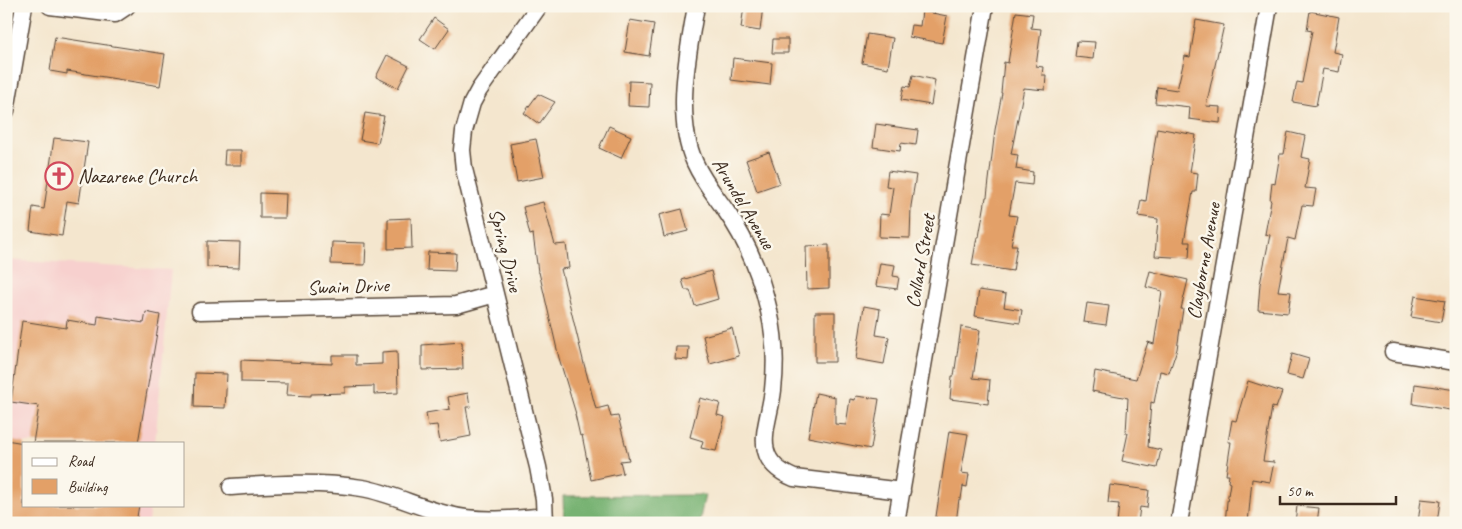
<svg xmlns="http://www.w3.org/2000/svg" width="1462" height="529" font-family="Caveat,sans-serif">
	<rect width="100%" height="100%" fill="#fbf7ec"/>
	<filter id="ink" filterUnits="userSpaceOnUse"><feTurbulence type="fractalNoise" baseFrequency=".02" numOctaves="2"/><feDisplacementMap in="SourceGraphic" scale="10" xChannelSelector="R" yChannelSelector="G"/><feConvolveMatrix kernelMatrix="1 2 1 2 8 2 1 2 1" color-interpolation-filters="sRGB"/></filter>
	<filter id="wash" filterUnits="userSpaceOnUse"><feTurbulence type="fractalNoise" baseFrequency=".0096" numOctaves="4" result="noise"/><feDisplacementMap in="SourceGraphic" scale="20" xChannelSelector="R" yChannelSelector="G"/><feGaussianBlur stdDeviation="1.12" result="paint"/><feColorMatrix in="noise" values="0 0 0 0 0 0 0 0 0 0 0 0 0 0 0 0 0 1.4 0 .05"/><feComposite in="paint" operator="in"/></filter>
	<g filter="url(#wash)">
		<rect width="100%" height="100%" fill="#f4e6ce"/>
		<path fill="#f7d0ce" d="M6 260 171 270 155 443H24V505H150L148 523H6Z"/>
		<path fill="#77b272" stroke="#596e48" d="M705 495 699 523H564L563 496Z"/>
		<g id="blocks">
			<path fill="#e3a067" d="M744 6H763L760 31 741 28Z
				M922 11 947 16 942 43 909 37 911 25 920 26Z
				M1310 11 1339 17 1333 52 1342 54 1339 72 1323 69 1316 106 1293 102 1297 82 1302 83 1312 31 1307 30Z
				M1016 12 1033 14 1031 28 1041 29 1036 66 1043 67 1042 75H1046L1045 90 1024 88 1011 154 1018 155 1016 169 1033 172 1032 185 1015 183 1009 215 1017 216 1011 245H1017L1013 271 972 265 977 237H979L986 197H987L995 130 1002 93H1001L1004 62 1008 63Z
				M434 18 449 29 435 49 420 39Z
				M630 20 654 24 649 56 625 52Z
				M1196 20 1224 25 1206 106 1221 107 1220 123 1189 119 1190 107 1155 103 1157 87 1177 90 1185 56 1190 57Z
				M867 34 893 38 888 68 862 63Z
				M55 37 165 54 160 86 67 71V74L50 71Z
				M773 39H788V53H772Z
				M1077 41 1095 42 1093 59 1075 57Z
				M387 55 409 66 398 88 376 77Z
				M733 58 772 63 770 85 731 80Z
				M913 75 935 80 931 105 901 100 904 86 910 87Z
				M629 81 650 82 649 107 628 106Z
				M538 94 555 102 539 124 524 113Z
				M365 113 384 116 378 143 360 140Z
				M876 124 918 130 916 145 901 143 900 151 873 147Z
				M609 126 631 136 621 158 599 148Z
				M1157 128 1196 135 1190 172 1198 173 1196 192H1193L1184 242H1190L1189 258 1155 256 1158 219 1138 216 1141 200 1146 201Z
				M1288 132 1305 136 1301 157 1310 159 1305 188 1316 189 1313 206 1302 205 1295 240 1288 238 1278 291 1291 292 1288 313 1258 310 1260 284 1270 235 1265 234 1271 201 1270 200 1272 183 1275 184 1280 154H1284Z
				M54 138 88 142 79 203 67 201 62 236 30 231 33 207 44 209Z
				M536 139 544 177 517 182 510 144Z
				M225 150H241V165H224Z
				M769 152 780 183 757 191 746 160Z
				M888 171 916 175 911 206 910 238 879 237 880 214 889 215 893 187 886 186Z
				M260 193 286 194 285 218H260Z
				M543 202 555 245 566 244 569 268 561 269 584 364 596 409 608 406 611 417 618 416 629 460 620 461 623 473 591 480 582 435 580 436 575 414H576L559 358 539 272H538L533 234 530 235 523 207Z
				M682 209 688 231 664 237 659 215Z
				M411 218 412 248 388 249V219Z
				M207 241 240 242 239 268 207 267Z
				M332 242 366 243 365 265 331 264Z
				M829 245V288L807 289 806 246Z
				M428 252 456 253 455 271 427 270Z
				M880 263 895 265 893 276 899 277 897 289 876 286Z
				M711 271 718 299 695 306 690 290H685L682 280Z
				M1150 271 1188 280 1181 309H1183L1177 349 1169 373 1160 371 1154 403 1151 402 1148 447 1161 450 1157 468 1122 461 1128 433H1126L1128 398 1092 391 1095 371 1136 379 1148 342 1154 344 1162 291 1146 287Z
				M979 290 1006 294 1004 307 1022 310 1020 323 975 316Z
				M1415 296 1445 301 1441 322 1411 317Z
				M1087 303 1109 306 1106 325 1084 322Z
				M864 306 880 309 876 335 889 337 884 364 856 359Z
				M146 312 160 315 138 443H33L39 406 11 402 22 321 66 328 67 320 97 325 98 316 144 323Z
				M815 312H835V362H815Z
				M961 327 980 330 973 378 990 380 988 404 950 399 952 376H954Z
				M732 328 739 356 710 364 703 336Z
				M462 342 463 369 422 370V345Z
				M676 347H689L688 360 675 359Z
				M397 351 398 393 374 394V386L345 387V393L311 394V396L287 395 288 383 241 382V360L332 364V355H356V365L382 364V352Z
				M1292 354 1309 359 1303 379 1287 375Z
				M195 373 227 374 225 408 194 407Z
				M1248 381 1282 392 1276 408 1272 407 1263 461 1274 462 1270 482 1252 479 1248 523H1225L1227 502 1230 483 1228 482 1229 475H1226L1231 442H1228L1232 420 1236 421Z
				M1415 384 1456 390V411L1413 404Z
				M468 393 470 407H466L471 436 440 442 437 425 428 426 426 413 450 409 448 397Z
				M816 393 835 397V424L846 425 850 399 855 400 856 396 879 399 871 449 808 437Z
				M700 398 720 403 717 415 725 417 716 451 701 448 703 441 690 437Z
				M949 431 968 434 961 473 969 474 967 487 963 486 961 499H959L956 523H935Z
				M6 440 24 443V505H139L136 523H6Z
				M1110 485 1149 490 1147 508 1140 507 1138 523H1117L1119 504 1108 503Z
				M1421 499 1440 501 1437 523H1418Z
				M1297 506 1319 508 1317 523H1295Z"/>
		</g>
	</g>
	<g filter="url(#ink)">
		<use href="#blocks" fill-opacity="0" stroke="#574638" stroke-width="1"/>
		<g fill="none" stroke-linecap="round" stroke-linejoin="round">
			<g stroke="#574638" stroke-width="19">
				<path id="street" d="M50 6 115 14 127 6
					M539 6 479 90 472 103 464 131 462 150 464 169 538 467 544 499 545 523
					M696 6C688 54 674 117 695 163 703 181 715 195 726 211 747 241 761 275 769 311 775 337 776 364 773 390 769 426 748 459 794 478L902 491
					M6 111 24 6
					M200 311 456 305 495 294
					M1393 352 1456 362
					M231 487C273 484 320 481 362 488 391 493 417 507 446 514 478 523 512 519 545 516
					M896 523 985 6
					M1179 523 1269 6"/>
			</g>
			<use href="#street" stroke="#fff" stroke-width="16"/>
		</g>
	</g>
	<defs>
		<g id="church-ring" transform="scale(1.4375)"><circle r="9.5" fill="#fbf7ec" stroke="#d1495b" stroke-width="1.5"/><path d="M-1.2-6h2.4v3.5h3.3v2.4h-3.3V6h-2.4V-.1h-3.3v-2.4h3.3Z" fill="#d1495b"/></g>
	</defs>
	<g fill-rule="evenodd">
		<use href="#church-ring" x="59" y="176"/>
	</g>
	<g text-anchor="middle" stroke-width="5" stroke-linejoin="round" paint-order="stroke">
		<g font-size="20" fill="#3b2a1e" stroke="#fbf7ec" text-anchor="start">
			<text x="78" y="183">Nazarene Church</text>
		</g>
		<g font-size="20" fill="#3b2a1e" stroke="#fbf7ec">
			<text transform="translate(744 203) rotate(59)" y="7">Arundel Avenue</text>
			<text transform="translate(506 250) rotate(76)" y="7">Spring Drive</text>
			<text transform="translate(920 261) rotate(-80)" y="7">Collard Street</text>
			<text transform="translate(1203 261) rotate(-80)" y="7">Clayborne Avenue</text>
			<text transform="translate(348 286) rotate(-2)" y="7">Swain Drive</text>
		</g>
	</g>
	<rect width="1462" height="529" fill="none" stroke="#fbf7ec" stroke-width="25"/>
	<rect x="22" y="442" width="162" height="65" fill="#fbf7ec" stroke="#aea59a"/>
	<rect x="32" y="458" width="25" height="8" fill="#ffffff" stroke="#aea59a"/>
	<text x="68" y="466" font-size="15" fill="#3b2a1e">Road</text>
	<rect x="32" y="479" width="25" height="15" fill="#e3a067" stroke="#aea59a"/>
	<text x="68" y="492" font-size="15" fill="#3b2a1e">Building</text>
	<path d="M1280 496v8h116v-8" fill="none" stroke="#3b2a1e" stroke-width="2.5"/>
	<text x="1287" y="496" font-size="15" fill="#3b2a1e" stroke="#fbf7ec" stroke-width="4" paint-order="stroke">50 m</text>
</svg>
